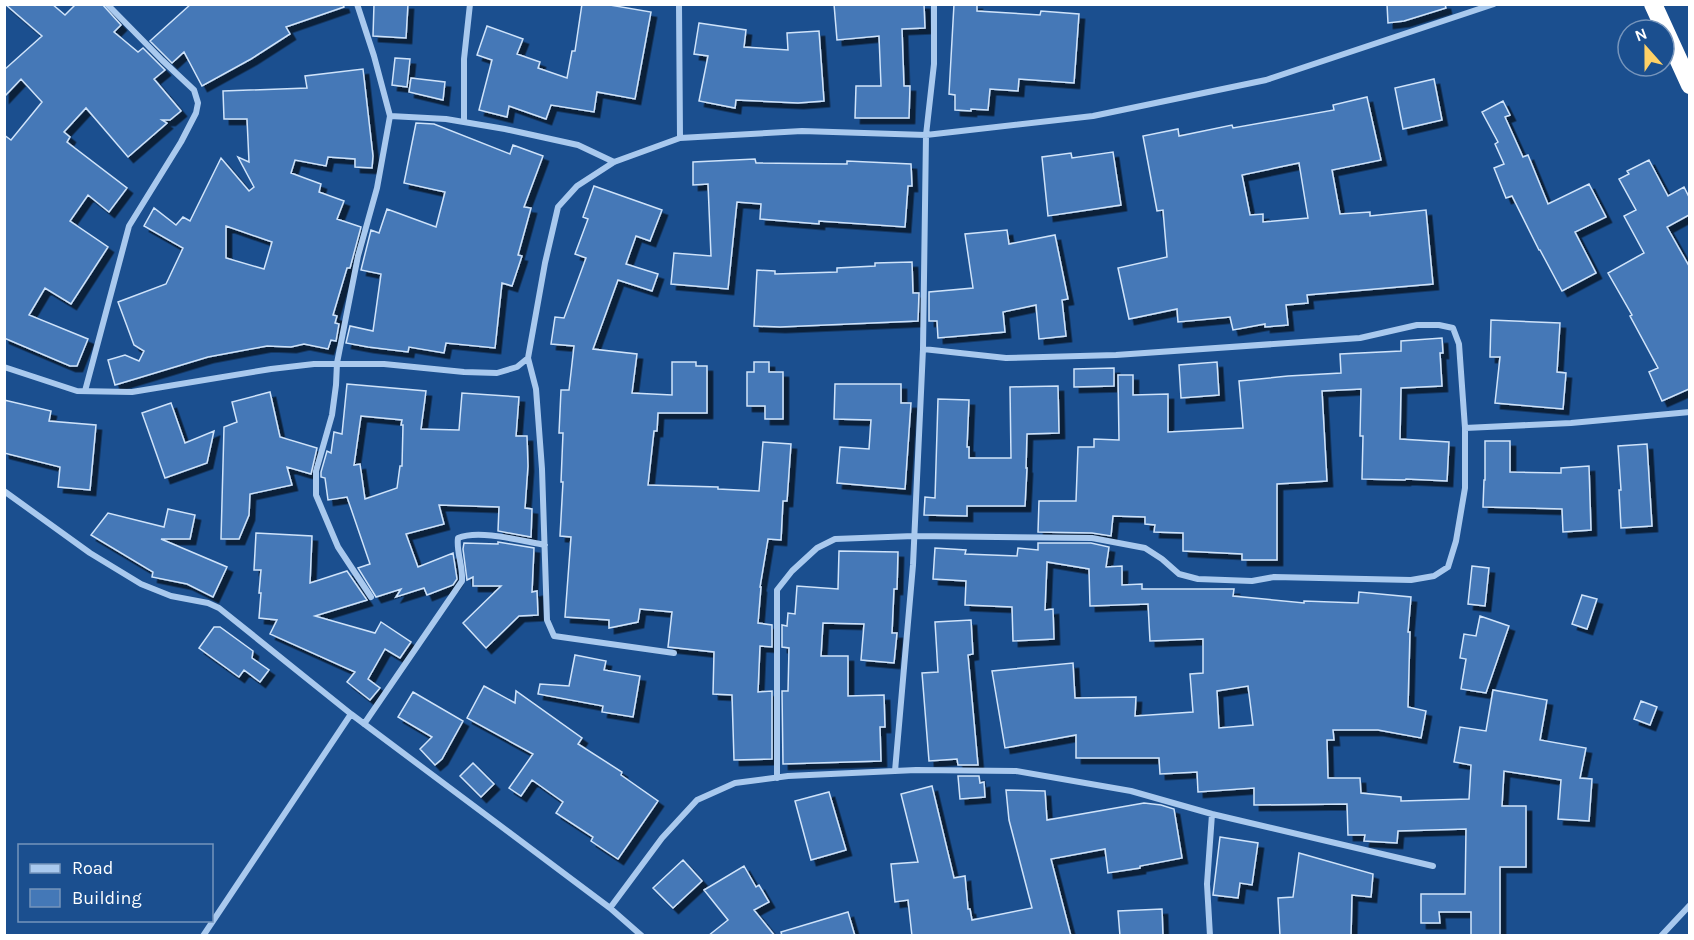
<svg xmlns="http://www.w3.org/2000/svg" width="1694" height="940" font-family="Karla,sans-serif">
	<defs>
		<filter id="shadow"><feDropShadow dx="5.5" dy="5.5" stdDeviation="0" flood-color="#0009"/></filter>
	</defs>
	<rect width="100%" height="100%" fill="#1b4f8f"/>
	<path fill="#4478b7" stroke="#cfe3fa" stroke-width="1.5" fill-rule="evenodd" filter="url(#shadow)" d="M5 4H52L65 15 76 4H102L121 25 114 32 138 52 143 48 165 70 154 79 181 111 170 120H162L167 123 128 157 86 108 64 132 70 137 67 142 127 188 109 212 88 195 70 221 108 247 71 304 45 288 29 315 88 339 77 366H70L4 338V135L11 140 42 102 21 79 4 97V70L42 36Z
		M191 4H343L344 7 286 27 290 34 251 59 202 86 184 52 172 63 150 41Z
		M374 4H408L406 38 373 36Z
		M582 4H604L651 12 635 99 597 92 594 112 551 105 546 119 509 106 507 117 479 110 492 60 477 55 487 26 523 39 517 54 540 62 538 68 567 78 572 51H575Z
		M834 4H924L925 28 902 29 904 86H910L909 118H855L856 86H881L879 36 837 40Z
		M954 4H977V11L1040 15 1041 11 1079 14 1074 83 1019 79 1018 91 990 89 988 110 971 109V111L955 110V95L949 94Z
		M1387 4H1445L1446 8 1404 21 1388 23Z
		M699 23 746 30 744 47 788 50 787 33 819 31 824 101 798 103 736 100 735 108 699 101 708 56 694 54Z
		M395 58 410 59 407 87 392 85Z
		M363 69 373 156 372 168 355 167V159L328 157 326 166 295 160 291 173 321 184 319 192 344 201 337 219 361 227 350 268H347L333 315 337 316 335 323 339 324 336 341 331 340 328 349 304 344 291 347 267 346 208 357 115 385 108 360 125 355 139 361 144 351 134 345 118 302 166 284 183 248 144 226 154 208 176 225 183 217 190 221 221 158 249 191 254 187 238 157 249 162 247 119H224L223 91 307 88 305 76ZM226 226 272 242 264 269 226 258Z
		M411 78 445 82 443 100 409 92Z
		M1434 79 1442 120 1403 129 1395 88Z
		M1367 97 1381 160 1332 170 1340 214 1370 212V216L1426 210 1433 284 1307 295 1308 303 1286 305 1288 325 1265 327V324L1233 330 1230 317 1178 322 1177 309 1129 319 1118 268 1167 257 1163 210 1157 211 1143 136 1178 129 1179 136 1232 125 1233 128 1334 110 1333 105ZM1299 163 1308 218 1263 222V214L1250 215 1242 175Z
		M1503 101 1510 115 1505 117 1523 157 1528 155 1548 204 1589 184 1606 217 1575 232 1596 273 1562 291 1540 250H1539L1512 196 1506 198 1494 168 1504 164 1495 144 1498 142 1482 112Z
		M416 123 434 124 510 154 513 145 543 156 524 207 531 208 518 255 522 256 512 286 502 283 495 348 446 343 444 353 409 347 408 352 368 347 346 343 350 326 373 331 381 274 361 270 371 230 379 233 387 209 436 227 445 192 404 183Z
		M1113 152 1121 205 1048 216 1042 157 1071 153 1072 158Z
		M755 159 756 163 847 164V161L911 164 912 186H908L905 227 819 221V224L760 219 761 204 737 202 728 289 671 284 674 253 711 256 708 184 693 185V162Z
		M1649 160 1668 196 1684 187 1689 197V215L1667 227 1689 266V389L1662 401 1649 372 1658 368 1630 316 1632 315 1608 273 1644 253 1624 216 1636 210 1619 179 1629 174 1627 171Z
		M594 186 662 210 650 241 636 236 626 264 658 274 652 291 618 280 593 349 637 354 632 393 672 395V362H696V366H707V413H658L657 431H654L648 485 718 487V489L759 491 763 442 791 444 787 501H783L781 540 768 539 760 587H761L758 623 772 625V647L760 646 758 692 772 691V759L734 760 732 695 713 694 714 652 668 647 672 612 640 609 638 622 609 628V620L565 617 571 537 560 536 563 482H561L563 433H559L561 390H569L574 346 551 344 555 317 564 318 586 258 575 254 588 219 583 217Z
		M1007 230 1009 244 1055 235 1068 299 1062 300 1066 336 1039 339 1036 305 1003 312 1005 332 938 338 937 321H929V292L973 288 965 234Z
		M912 262 913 293H919L918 321 780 327 754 326 757 270 775 271V274L837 272V268L875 266V263Z
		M1491 320 1560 323 1557 372 1566 373 1563 409 1495 403 1500 357H1490Z
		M1442 338 1443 353H1440L1442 386 1401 388 1400 439 1449 442 1447 481 1406 479 1405 480 1362 479 1363 436H1360L1361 389 1322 391 1327 481 1277 484V560H1242V554L1183 551V533L1154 532 1155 525 1145 524V517L1113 516 1111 536 1092 533 1038 532 1039 501H1076L1078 447H1094V439L1119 440 1118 375H1133V395L1168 394V432L1243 428 1239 381 1288 376 1341 373 1340 354 1401 351V341Z
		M754 362H769V372H783V419H765V406H747V372H754Z
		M1217 362 1219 395 1181 398 1179 365Z
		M1114 368V386L1074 387V369Z
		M347 384 426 391 421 429 459 430 462 393 519 397 516 436H527L528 466 525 508 532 509 531 537 498 531 499 507 439 505 444 524 406 534 418 567 453 553 457 579 453 585 427 595 424 588 396 597 401 589 376 597 358 568 370 564 347 497 328 500 325 478 321 477V472L327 451 331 453 334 432 342 434ZM361 416 402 420 401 425H403L402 466H400L397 488 365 499 360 464 354 465Z
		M835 384H901V403H911L905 489 837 483 840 447 869 449 871 420 834 419Z
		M1058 386 1059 433 1027 434 1026 468H1027L1025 506H967V516L924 515 925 497 935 498 938 399 969 400 967 447H969V458H1011L1010 387Z
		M270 392 280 437 317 448 311 474 287 467 292 485 250 494 249 515 239 539H221L224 427 237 422 232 402Z
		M4 400 51 411 49 421 96 425 90 490 58 487 60 467 4 453Z
		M171 403 185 443 214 431 207 463 165 478 142 413Z
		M1485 441H1510V472L1561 473V468L1589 466 1591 530 1563 532 1562 509 1483 507 1484 480H1485Z
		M1647 444 1652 526 1621 528 1619 490H1621L1618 446Z
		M168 509 195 515 190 539H161L227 567 213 597 187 584 152 577 153 572 91 535 108 513 164 527Z
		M256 533 312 536 310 583 347 571 367 600 315 616 375 633 381 622 411 642 400 658 385 649 368 679 380 688 370 700 347 682 355 672 270 634 277 620 259 618 261 593H259L261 570H254Z
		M498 542 534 548 532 592 537 591 538 615 519 616 486 648 463 623 501 586H473V577L467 580 463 549 464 543 498 544Z
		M1038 543H1091L1109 547 1106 567 1122 566V585L1142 584V589H1234L1233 596 1304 603V601L1358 603 1359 592 1411 597 1408 632H1410L1408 707 1426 711 1421 738 1378 730H1333L1334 740H1327L1328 778H1360L1361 793 1401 797V801L1469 799 1471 765 1454 762 1460 727 1486 731 1493 690 1547 700 1540 740 1586 748 1580 778 1592 779 1589 821 1558 819 1561 780 1504 771 1502 806H1526V867H1500V936H1471V912H1439L1440 923H1421V894H1465L1466 829 1398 831 1397 843 1364 841 1365 835H1348L1347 804 1254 805V788L1198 792 1197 772 1160 774 1159 758H1076V735L1005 748 992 671 1073 663 1075 698 1136 697 1135 716 1193 712 1190 674 1203 673V639L1150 641 1148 604 1090 606 1089 569 1047 562 1045 610 1053 609 1054 639 1013 641 1012 607 965 605 966 581 933 579 935 548 966 550 965 554 1017 556 1018 548 1038 550ZM1248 686 1253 725 1219 728 1217 691Z
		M839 551 898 552 897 589H894L892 633H897L894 663 861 660 864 624 823 623 821 656H848V696L884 695 885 727H880L881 761 783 764 782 691H788L789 648 782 647V625L787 626 788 613 795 614 797 586 838 589Z
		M1472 566 1489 568 1485 606 1468 604Z
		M1582 595 1597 599 1587 629 1572 624Z
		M1480 616 1509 626 1486 693 1461 689 1466 659 1460 658 1464 634 1476 636Z
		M971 620 973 654 968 655 978 765H958L957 759 929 761 922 673 938 672 935 622Z
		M214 627H220L253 651 252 658 269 670 260 682 244 670 239 677 199 648Z
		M575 655 606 661 604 670 640 676 633 717 602 712 603 706 538 694 540 684 569 686Z
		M484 686 515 703 516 691 582 738 578 744 622 772 621 775 658 801 618 859 591 841 593 837 556 813 563 802 532 780 521 796 509 788 533 754 467 718Z
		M413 692 463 721 442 759 435 765 420 749 432 737 398 717Z
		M1641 701 1657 707 1650 725 1634 719Z
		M473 763 494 784 481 797 460 776Z
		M958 776H979L980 783 984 782 985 797 960 799Z
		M932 786 954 878 965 876 968 909H970L972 920 1032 908 1009 820 1006 790 1045 791 1047 820 1144 803 1161 805 1174 809 1182 858 1140 866V868L1108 873 1105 849 1051 859 1071 936H912L908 900 895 902 891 864 918 862 901 794Z
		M829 792 846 850 811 860 795 801Z
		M1220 837 1258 843 1252 885 1240 883 1238 898 1213 895Z
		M1299 853 1373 874 1371 897 1352 895 1351 936H1280L1278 898 1293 897Z
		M683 860 702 881 673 908 653 888Z
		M744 866 756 887 759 885 769 902 754 910 775 936H708L728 920 704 890Z
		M1162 909 1163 936H1120L1118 911Z
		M848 912 855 936H782L781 932Z"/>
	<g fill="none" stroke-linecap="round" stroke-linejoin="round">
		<path stroke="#a9c9ee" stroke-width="6" d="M357 4 374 56 390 116 377 188 358 256 337 363 336 385 332 415 316 471V495L338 547 371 597
			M679 4 680 138
			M390 116 446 119 505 129 578 145 614 162
			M464 122V59L470 4
			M528 358 536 389 542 469 547 620 554 636 674 653
			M4 367 77 391 132 392 271 369 314 364H384L464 372 497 373 517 367 528 358 545 263 558 207 577 186 614 162 680 138 802 131 926 135 1093 116 1266 80 1494 4
			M85 391 129 226 181 142 196 113 198 103 194 90 162 60 107 4
			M1465 428 1571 423 1690 412
			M4 491 90 553 141 584 171 596 208 603 219 608 351 714 610 908 642 936
			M364 724 462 581C463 566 456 551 458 538 479 529 522 541 545 545
			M895 771 913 565 923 349 926 135 934 64V4
			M777 778V590L792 571 817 548 835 539 914 536 1092 538 1145 548 1162 559 1179 574 1198 579 1252 581 1274 577 1411 580 1434 576 1448 567 1456 541 1465 488V428L1459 344 1453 328 1439 325H1417L1360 338 1116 355 1006 358 923 349
			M610 908 662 838 697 800 735 783 788 776 916 770 1016 771 1131 791 1212 814 1433 866
			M203 936 351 714
			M1210 936 1207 884 1212 814
			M1661 936 1690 905"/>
		<path stroke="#fff" stroke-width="18" d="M1653 4 1690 85"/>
	</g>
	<rect width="1694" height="940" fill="none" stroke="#ffffff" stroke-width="12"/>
	<rect x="18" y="844" width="195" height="78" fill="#1b4f8f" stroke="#7695bc" stroke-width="1.5"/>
	<rect x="30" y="864" width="30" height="9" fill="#a9c9ee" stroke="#7695bc" stroke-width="1.5"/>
	<text x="72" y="874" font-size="18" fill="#ffffff">Road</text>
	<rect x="30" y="889" width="30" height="18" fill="#4478b7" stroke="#7695bc" stroke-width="1.5"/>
	<text x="72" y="904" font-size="18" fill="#ffffff">Building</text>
	<g transform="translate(1646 48) rotate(339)"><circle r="28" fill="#1b4f8f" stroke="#7695bc" stroke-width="1.5"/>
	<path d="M0-4.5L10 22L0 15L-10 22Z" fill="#ffd166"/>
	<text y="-9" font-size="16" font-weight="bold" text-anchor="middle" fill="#ffffff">N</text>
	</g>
</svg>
